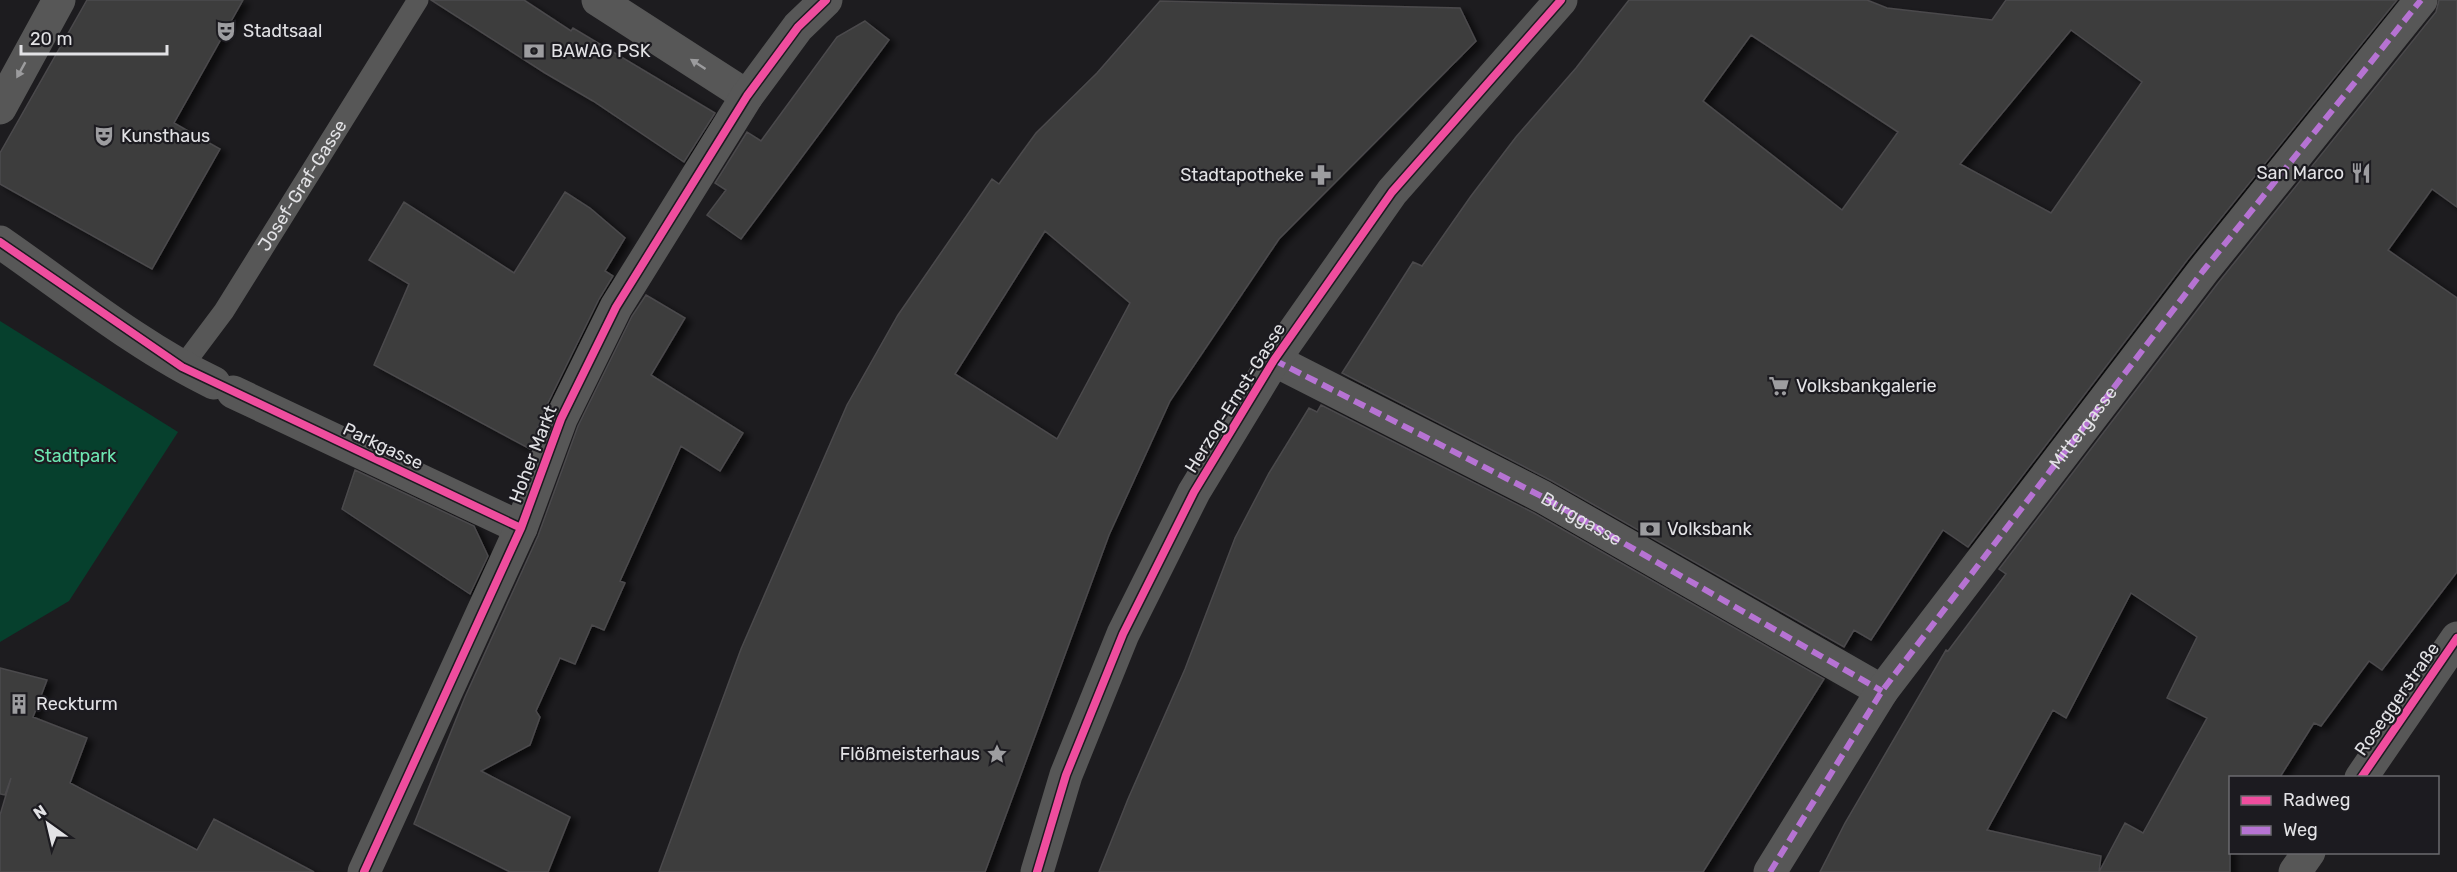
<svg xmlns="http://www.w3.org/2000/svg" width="2457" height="872" font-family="Rubik,sans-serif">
	<defs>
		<filter id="shadow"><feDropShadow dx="6" dy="4" stdDeviation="3" flood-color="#0009"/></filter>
	</defs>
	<rect width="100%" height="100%" fill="#1d1c1f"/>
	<path fill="#06402d" d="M0 321 178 432 69 601 0 642Z"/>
	<path fill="#3c3c3e" stroke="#4b4a4c" stroke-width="1.5" fill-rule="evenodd" filter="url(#shadow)" d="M87 0H243L174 123 220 149 152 269 0 184V153Z
		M431 0H524L571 31 573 28 715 113 684 162 593 101 545 73Z
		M1629 0H1867L1887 8 1992 20 2006 0H2397L2188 259 1968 547 1943 530 1871 640 1854 630 1844 647 1552 481 1342 373 1413 262 1422 266 1471 196 1516 137 1576 68ZM2071 30 2142 82 2051 213 1960 164ZM1751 35 1898 132 1842 210 1703 101Z
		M2439 0H2457V207L2432 189 2388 250 2457 298V572L2382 670 2369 661 2321 726 2314 723 2280 777H2230V872H1820L1845 823 1946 650 1948 651 2006 574 1999 569 2218 283 2436 12ZM2131 593 2197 637 2167 698 2207 718 2143 833 2125 823 2099 872 2101 856 1987 830 2053 710 2066 718Z
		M1160 1 1460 8 1476 41 1279 239 1170 401 1109 535 985 872H659L741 649 847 405 898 315 992 179 999 184 1036 133 1097 73ZM1045 231 1130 303 1057 439 955 374Z
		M865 21 889 40 741 239 707 215 726 190 715 183 747 132 761 141 837 37Z
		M565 192 590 208 625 238 605 271 613 276 599 299 544 411 530 449 374 365 409 284 369 260 404 202 514 273Z
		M646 295 685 318 651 375 743 433 720 471 681 446 620 581 625 583 604 630 592 625 575 664 560 658 536 711 540 717 530 745 481 771 570 817 548 872H510L414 824 465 697 538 536 578 426 632 316Z
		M1321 405 1534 513 1824 679 1703 872H1099L1128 799 1185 669 1235 538 1269 473 1309 408 1317 412Z
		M355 470 474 526 488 556 470 594 342 509Z
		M0 668 47 680 33 717 87 738 70 783 197 850 214 819 314 872H0V815L11 778 5 795 0 794Z"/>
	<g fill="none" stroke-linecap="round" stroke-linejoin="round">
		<path stroke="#575757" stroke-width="21" id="s1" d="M182 367 224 311 418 0"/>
		<g stroke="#575757" stroke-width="33">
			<path d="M598 0 747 96"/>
			<path d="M0 108 59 0"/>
			<path d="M0 242C68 289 139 347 214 383"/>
			<path d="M1274 360 1543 497 1882 691"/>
			<path d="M233 392 521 528"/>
			<path d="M2361 778 2457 638"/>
			<path d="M364 872 521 528 561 419 616 307 747 96 798 27 826 0"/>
			<path d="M1037 872 1066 775 1123 634 1194 492 1274 360 1392 192 1561 0"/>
			<path id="s2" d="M1770 872 1882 691 2203 271 2421 0"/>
			<path d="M2295 872 2309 852"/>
		</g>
		<g stroke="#b673d3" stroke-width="6" stroke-dasharray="12 6" stroke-linecap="butt">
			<path id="s3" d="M1274 360 1543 497 1882 691"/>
			<path d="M1770 872 1882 691 2203 271 2421 0"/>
		</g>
		<g stroke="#1c1b20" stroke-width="11">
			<path id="cycleway" d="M0 242 182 367 521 528
				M2361 778 2457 638
				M364 872 521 528 561 419 616 307 747 96 798 27 826 0
				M1037 872 1066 775 1123 634 1194 492 1274 360 1392 192 1561 0"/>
		</g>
		<use href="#cycleway" stroke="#ef4d9e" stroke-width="8"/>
	</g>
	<defs><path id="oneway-solid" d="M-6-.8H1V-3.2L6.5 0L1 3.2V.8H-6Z" transform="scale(1.5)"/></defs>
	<g fill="#9c9c9e">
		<use href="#oneway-solid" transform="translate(698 64) rotate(-147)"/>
		<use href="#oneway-solid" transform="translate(21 70) rotate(119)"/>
	</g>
	<defs>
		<g id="theatre-bare" transform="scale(1.62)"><path d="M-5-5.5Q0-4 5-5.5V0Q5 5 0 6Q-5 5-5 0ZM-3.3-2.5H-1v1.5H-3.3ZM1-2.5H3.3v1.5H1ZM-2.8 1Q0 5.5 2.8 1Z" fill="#9d9da0" stroke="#1c1b20" stroke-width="2.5" paint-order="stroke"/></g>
		<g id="bank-bare" transform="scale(1.62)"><path d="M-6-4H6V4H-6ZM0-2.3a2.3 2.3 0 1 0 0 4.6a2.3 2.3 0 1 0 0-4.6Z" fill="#9d9da0" stroke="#1c1b20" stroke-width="2.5" paint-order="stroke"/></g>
		<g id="restaurant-bare" transform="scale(1.62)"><path d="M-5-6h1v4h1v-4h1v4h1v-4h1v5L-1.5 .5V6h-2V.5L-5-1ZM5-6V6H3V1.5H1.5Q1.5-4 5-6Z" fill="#9d9da0" stroke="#1c1b20" stroke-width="2.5" paint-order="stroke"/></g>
		<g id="pharmacy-bare" transform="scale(1.62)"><path d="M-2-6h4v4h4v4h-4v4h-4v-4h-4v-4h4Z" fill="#9d9da0" stroke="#1c1b20" stroke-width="2.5" paint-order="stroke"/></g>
		<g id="supermarket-bare" transform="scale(1.62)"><path d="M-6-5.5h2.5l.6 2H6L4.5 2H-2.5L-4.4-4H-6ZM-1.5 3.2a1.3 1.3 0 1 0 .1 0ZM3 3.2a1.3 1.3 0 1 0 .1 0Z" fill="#9d9da0" stroke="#1c1b20" stroke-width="2.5" paint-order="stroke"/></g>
		<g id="building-bare" transform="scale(1.62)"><path d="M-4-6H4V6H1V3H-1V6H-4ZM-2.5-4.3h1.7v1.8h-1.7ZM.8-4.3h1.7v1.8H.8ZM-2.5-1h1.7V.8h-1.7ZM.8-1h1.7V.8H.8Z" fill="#9d9da0" stroke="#1c1b20" stroke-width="2.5" paint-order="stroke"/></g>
		<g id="sight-bare" transform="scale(1.62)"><path d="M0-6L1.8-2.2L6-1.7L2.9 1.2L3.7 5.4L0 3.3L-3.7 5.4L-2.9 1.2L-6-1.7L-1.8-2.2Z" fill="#9d9da0" stroke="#1c1b20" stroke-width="2.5" paint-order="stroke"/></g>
	</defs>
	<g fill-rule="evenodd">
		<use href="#theatre-bare" x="226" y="31"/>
		<use href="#bank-bare" x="534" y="51"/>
		<use href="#theatre-bare" x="104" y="136"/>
		<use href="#restaurant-bare" x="2361" y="173"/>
		<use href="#pharmacy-bare" x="1321" y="175"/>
		<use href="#supermarket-bare" x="1779" y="386"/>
		<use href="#bank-bare" x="1650" y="529"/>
		<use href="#building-bare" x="19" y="704"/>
		<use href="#sight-bare" x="997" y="754"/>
	</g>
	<g text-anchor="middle" stroke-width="4.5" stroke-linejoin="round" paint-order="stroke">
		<g font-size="18" fill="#e2e2e5" stroke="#1c1b20" text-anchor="start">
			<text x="243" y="37">Stadtsaal</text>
			<text x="551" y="57">BAWAG PSK</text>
			<text x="121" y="142">Kunsthaus</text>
			<text x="2344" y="179" text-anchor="end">San Marco</text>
			<text x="1304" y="181" text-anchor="end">Stadtapotheke</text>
			<text x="1796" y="392">Volksbankgalerie</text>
			<text x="1667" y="535">Volksbank</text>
			<text x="36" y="710">Reckturm</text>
			<text x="980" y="760" text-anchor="end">Flößmeisterhaus</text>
		</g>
		<g font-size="18" fill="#e2e2e5" stroke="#1c1b20">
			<text dy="6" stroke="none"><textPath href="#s1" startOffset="218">Josef-Graf-Gasse</textPath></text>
			<text transform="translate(1235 398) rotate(-58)" y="6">Herzog-Ernst-Gasse</text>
			<text dy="6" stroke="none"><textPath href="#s2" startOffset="544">Mittergasse</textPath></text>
			<text transform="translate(383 446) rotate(25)" y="6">Parkgasse</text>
			<text transform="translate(533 454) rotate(-69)" y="6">Hoher Markt</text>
			<text dy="6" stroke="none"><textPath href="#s3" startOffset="346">Burggasse</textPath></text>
			<text transform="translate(2397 699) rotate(-55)" y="6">Roseggerstraße</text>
		</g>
		<g font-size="18" fill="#6de7b2" stroke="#1c1b20">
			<text x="75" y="462">Stadtpark</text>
		</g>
	</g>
	<rect x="2229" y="776" width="210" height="78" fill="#1c1b20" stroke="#6b6b6f" stroke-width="1.5"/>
	<rect x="2241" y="796" width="30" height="9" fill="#ef4d9e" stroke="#6b6b6f" stroke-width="1.5"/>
	<text x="2283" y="806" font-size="18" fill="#e2e2e5">Radweg</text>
	<rect x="2241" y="826" width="30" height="9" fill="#b673d3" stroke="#6b6b6f" stroke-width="1.5"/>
	<text x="2283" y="836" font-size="18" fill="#e2e2e5">Weg</text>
	<g transform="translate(48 824) rotate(326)" stroke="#1c1b20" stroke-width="4.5" paint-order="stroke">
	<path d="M0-4.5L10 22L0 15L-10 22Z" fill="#e2e2e5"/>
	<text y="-9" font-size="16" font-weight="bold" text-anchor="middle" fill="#e2e2e5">N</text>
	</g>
	<path d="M21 45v9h146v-9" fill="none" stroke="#e2e2e5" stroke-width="3"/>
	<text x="30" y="45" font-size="18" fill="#e2e2e5" stroke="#1c1b20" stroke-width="4.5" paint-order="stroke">20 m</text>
</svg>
